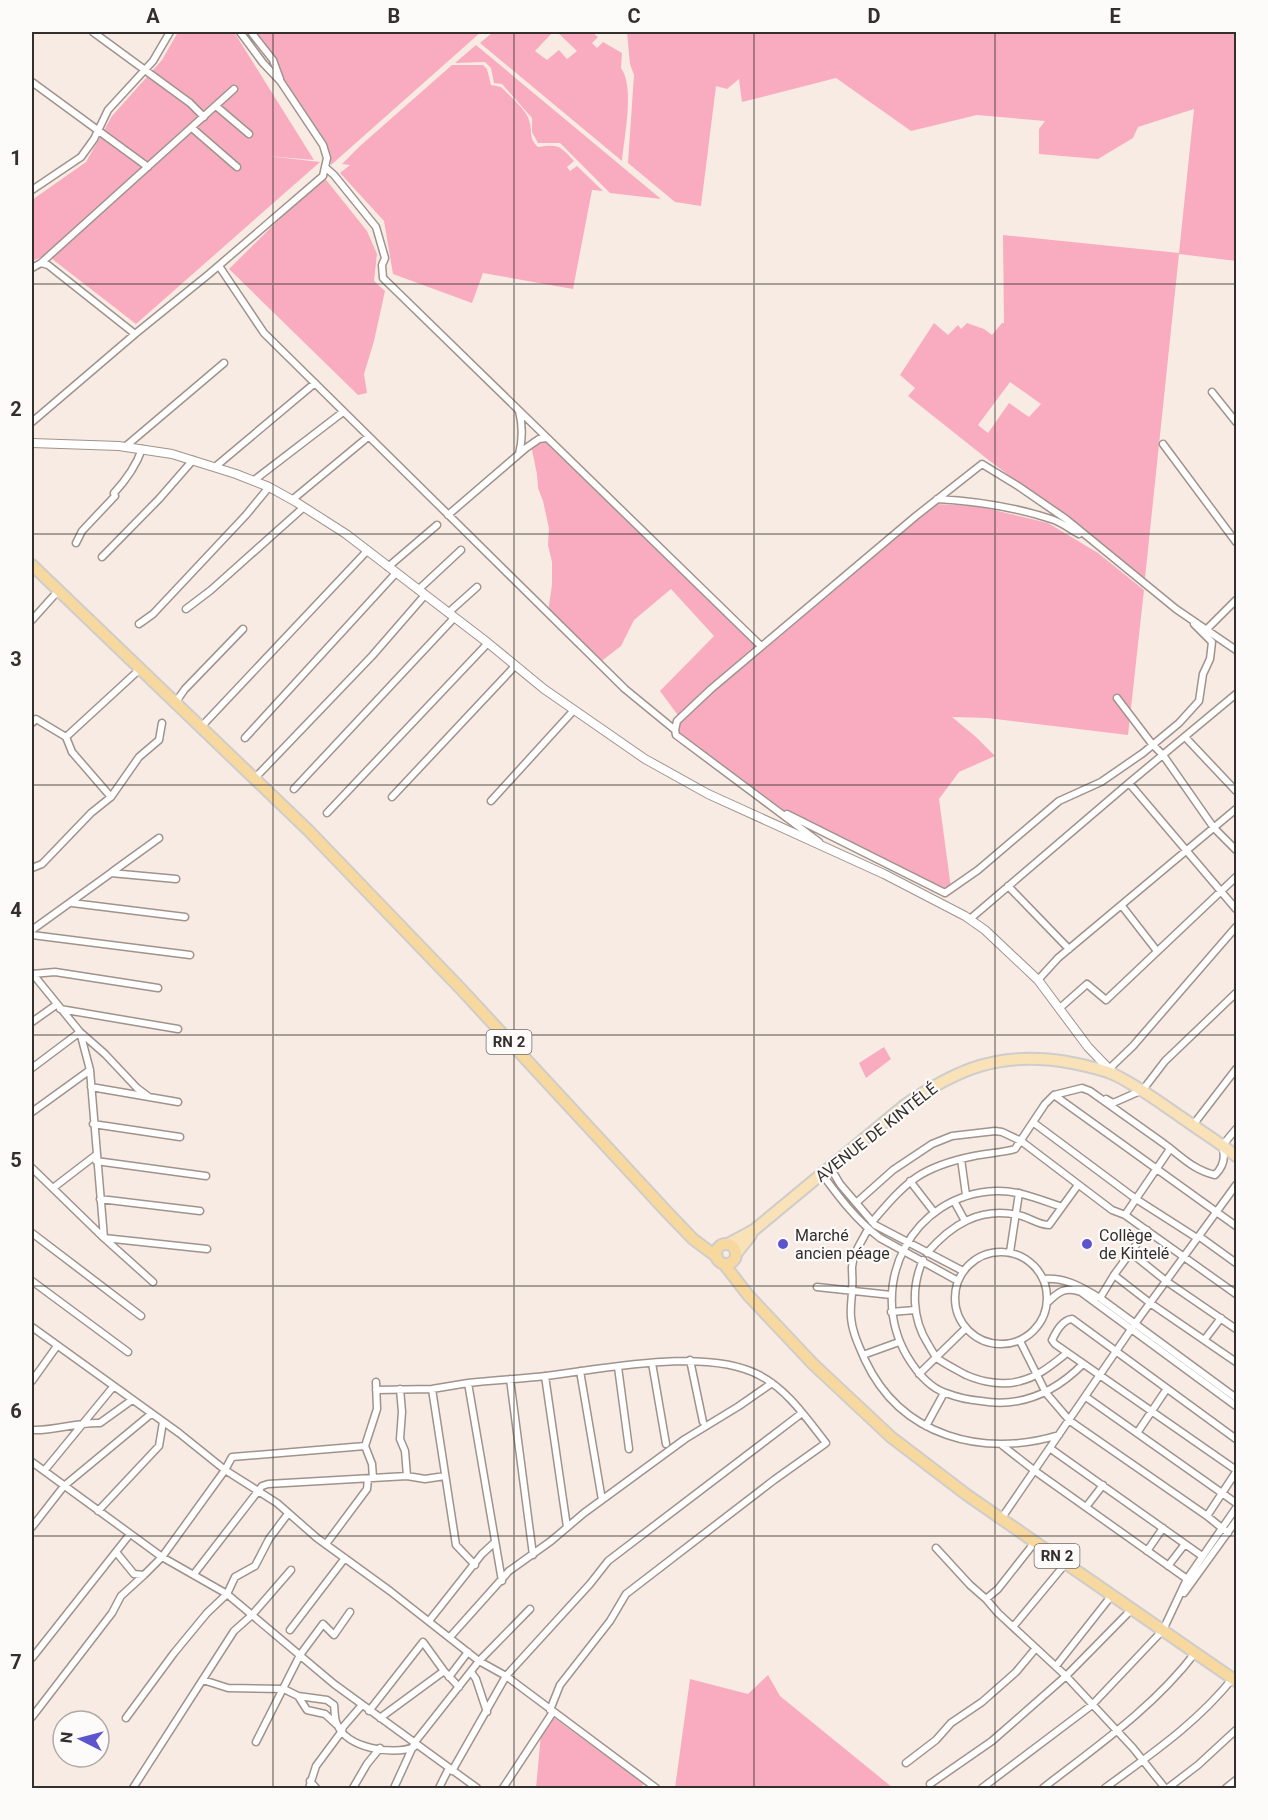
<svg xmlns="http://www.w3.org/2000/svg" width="1268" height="1820" font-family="Roboto,sans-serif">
	<rect width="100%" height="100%" fill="#f8ebe3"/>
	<path fill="#f9acc0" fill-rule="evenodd" d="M178 32H234L314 160 268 156 320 162 136 324 47 255 32 261V200L86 162 112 116 162 60Z
		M256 32H481L331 165 329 153 282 77 277 61Z
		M493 32H553L535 51 547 60 559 50 567 59 577 51 557 32H592L598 37 592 43 597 48 603 42 622 53 621 68C635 87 624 137 622 161L480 43Z
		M627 32H1236V261L1179 254 1145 578 986 458 908 396 915 388 900 375 934 323 948 335 958 325 961 329 967 323 984 329 992 335 1002 323H1004L1003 235 1179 253 1194 109 1138 127 1133 138 1098 159 1039 154V129L1045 121 977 115 911 131 836 78 742 102 739 79 727 89 716 86 701 206 675 202 628 163 634 75 630 64ZM1010 382 1041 404 1029 417 1009 403 988 433 978 425Z
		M476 45 661 199 610 193 560 143H538L532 132V118L502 84 494 83 491 68 485 62 455 63Z
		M452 65H483L487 69 491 85 501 87C508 94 527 111 529 120 533 131 528 138 538 147 559 144 560 146 574 161L567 167 570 171 577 166 603 191 592 190 573 289 483 273 472 303 393 274 384 221 340 173 350 165 342 164 360 146Z
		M323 176 367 231 377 254 374 281 385 291 374 341 364 374 367 393 358 395 229 269Z
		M547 438 761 646 715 688 936 504 977 506 1048 523 1098 553 1144 590 1128 735 987 718 952 717 976 737 995 756 959 772 939 799 951 888 945 893 776 809 676 735 680 718 660 691 714 636 671 589 634 620 621 646 599 663 548 612 552 585V562L548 545 549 528 543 501 538 488 537 474 531 445Z
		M884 1047 891 1059 866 1078 859 1063Z
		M768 1675 780 1696 893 1788H675L690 1679 748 1694Z
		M553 1717 644 1784 639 1788H536L541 1734Z"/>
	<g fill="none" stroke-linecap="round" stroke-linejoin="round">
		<g stroke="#9f938c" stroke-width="9">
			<path id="minor" d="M93 32 190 103 204 117
				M251 32 273 60 280 79
				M32 82 148 167
				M216 106 249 134
				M192 128 237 167
				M325 167 334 175 376 227 385 258 382 265 383 278 761 646
				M32 190 81 157 94 139 108 110 153 61 170 32
				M41 263 234 89
				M219 266 264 333 625 689 675 730 676 735 819 842
				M32 268 41 263 48 265 135 334
				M1212 392 1236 422
				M32 422 135 334 209 274 323 176 327 158 323 145 281 82 263 63 240 32
				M1163 444 1236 542
				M126 446 224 363
				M519 454C523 438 523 426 519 411
				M215 467 315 383
				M253 481 343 412
				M937 499C975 501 1014 507 1051 519 1061 522 1070 529 1079 534
				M292 500 368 437
				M448 515 526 448 539 439 547 438
				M76 543 82 531 115 496 114 493C126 480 136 466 142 449
				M102 557 159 499 193 460
				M388 567 437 525
				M418 590 461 550
				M186 609 211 590 304 507
				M448 613 477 587
				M32 620 58 591
				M139 624 153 614 246 515 269 487
				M1207 629 1236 600
				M1117 698 1152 744 1163 755 1214 828 1236 850
				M175 703 185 689 243 629
				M32 723 36 719 66 737 140 669
				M201 727 367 551
				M675 730 677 721 711 689 916 516 982 464 1018 486 1066 519 1176 609 1236 650
				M66 737 72 752 111 797
				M1185 737 1236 791
				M245 738 396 573
				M255 778 372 656 425 595
				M1129 783 1236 909
				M294 789 454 618
				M392 797 515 666
				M491 801 574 710
				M327 813 488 643
				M787 814 945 893 978 870 1059 801 1101 782 1143 753 1179 723 1199 701 1203 674 1210 659 1212 642 1194 624
				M32 868 42 864 91 813 111 797 139 757 159 740 162 723
				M112 872 159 838
				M1008 886 1069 949
				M72 903 185 917
				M1122 906 1157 951
				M970 919 1129 783 1236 694
				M32 930 111 873 176 879
				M32 935 190 955
				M32 973 80 1032 90 1070 104 1238 207 1249
				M32 974 55 972 158 988
				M1038 980 1058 958 1236 809
				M1061 1007 1087 984 1106 1000 1236 877
				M60 1009 178 1029
				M32 1022 56 1005
				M32 1068 80 1032 105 1054 137 1088 149 1097
				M1109 1069 1133 1046 1236 927
				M91 1087 178 1102
				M1142 1091 1165 1061 1236 993
				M1054 1095 1082 1088 1090 1091C1114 1108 1139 1126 1163 1143 1181 1156 1193 1170 1215 1175 1223 1167 1226 1157 1222 1146L1236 1129
				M1106 1099 1113 1103 1138 1092H1141
				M32 1112 90 1070
				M1034 1123 1136 1199 1197 1238
				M93 1124 180 1137
				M1193 1125 1236 1069
				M961 1159 966 1195
				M96 1161 206 1176
				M830 1167 840 1184 875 1225 963 1271
				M32 1168 104 1238 153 1282
				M822 1174C839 1197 856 1220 880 1238L958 1281
				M910 1181 934 1212
				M53 1188 96 1155
				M100 1199 200 1211
				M954 1201 965 1221
				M856 1203 893 1170 932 1144 952 1136 995 1131 1002 1132 1021 1141 1112 1210 1125 1215 1236 1294
				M1062 1207C1041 1200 1018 1190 996 1191 912 1194 866 1285 907 1356 916 1371 930 1388 946 1393 956 1397 970 1400 981 1401 1021 1408 1055 1392 1083 1364
				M1125 1215 1170 1149
				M872 1222C907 1181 920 1167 974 1156 987 1153 1002 1153 1015 1149L1045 1104 1054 1095 1236 1226
				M868 1229C862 1241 853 1253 852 1267 852 1274 853 1282 852 1290 852 1299 850 1307 851 1317 852 1332 859 1346 865 1360 901 1437 983 1458 1059 1435
				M32 1233 141 1316
				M1200 1237 1236 1263
				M955 1298a46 46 0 1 1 92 0a46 46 0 1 1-92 0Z
				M1010 1252 1019 1193
				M1130 1252 1166 1281 1236 1329
				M927 1253C951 1225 979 1207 1018 1215 1029 1217 1038 1225 1049 1225L1078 1185
				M923 1260C911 1287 912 1319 928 1344 931 1349 934 1355 938 1359 947 1365 957 1370 966 1375 982 1382 1003 1386 1020 1381 1038 1377 1053 1364 1067 1353
				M1114 1275 1150 1303 1236 1362
				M1043 1279C1066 1277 1081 1287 1100 1298L1236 1398
				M32 1281 128 1352
				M817 1287 891 1295
				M1100 1298 1114 1275 1147 1230
				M1047 1303C1058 1292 1065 1286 1081 1292L1236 1406
				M891 1312 915 1310
				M32 1327 179 1433 225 1470 277 1503 317 1538 390 1591 479 1661 506 1676 656 1788
				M1205 1339 1221 1318
				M1020 1341 1046 1393 1070 1421 1207 1516 1228 1533
				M863 1355 899 1342
				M690 1360 703 1422
				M652 1363 666 1444
				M618 1367 629 1449
				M580 1371 602 1500
				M919 1374 965 1329
				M545 1376 567 1527
				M510 1379 533 1555
				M32 1381 57 1346
				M468 1383 502 1581
				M400 1389 402 1412 400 1439 405 1451 407 1476 425 1479 445 1476
				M432 1389 456 1545 475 1565
				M376 1390 432 1389 468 1383C494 1380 520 1379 546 1376 604 1369 707 1347 759 1375 788 1390 807 1419 826 1443L774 1480 626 1594 610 1621 560 1685 550 1710
				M1086 1397 1236 1503
				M926 1426 944 1393
				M32 1430C55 1431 77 1422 100 1423L132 1400
				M1137 1433 1166 1390
				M1236 1439 1072 1319C1062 1320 1056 1332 1052 1340L1055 1344 1236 1470
				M1003 1446 1035 1471 1187 1579
				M1051 1449 1202 1556
				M32 1462 162 1557 227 1594 334 1684 477 1788
				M44 1471 113 1387
				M373 1478 372 1464 365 1446 377 1409 376 1382
				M1086 1507 1103 1485
				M98 1511 159 1446 163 1422
				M1207 1516 1236 1472
				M1001 1519 1134 1325 1236 1185
				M32 1527 64 1486 151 1414
				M326 1544 367 1489 368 1479
				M936 1548 970 1585 986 1599 998 1613 1066 1676 1133 1748 1165 1788
				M1147 1551 1163 1528
				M116 1552 134 1574 144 1575 162 1557 225 1470 232 1457 365 1446
				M1168 1566 1185 1544
				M194 1574 262 1486 268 1484 407 1476
				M1184 1593 1236 1521
				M986 1599 998 1589 1035 1542
				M429 1621 482 1554 495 1542
				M1013 1627 1066 1563
				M290 1630 345 1558
				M450 1637 509 1571 551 1541 584 1513 685 1439 739 1406 772 1383
				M32 1658 130 1534
				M1056 1666 1112 1595
				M471 1672 476 1679 487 1712
				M449 1677 468 1652
				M203 1680 228 1688 284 1689 298 1696 327 1700 334 1705C335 1711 334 1719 337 1724 346 1748 393 1756 414 1747
				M298 1696 307 1710 325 1714 337 1725
				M369 1711 423 1642 444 1671
				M32 1717 112 1613 121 1596 144 1575
				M126 1718 174 1653 207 1613 227 1594 235 1577 255 1566 269 1539 287 1515
				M380 1718 444 1671 459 1687
				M256 1742 300 1655 323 1624 334 1635 350 1612
				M906 1763 936 1740 951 1723 982 1702 1016 1672 1036 1648
				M452 1771 506 1676 590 1584 608 1561 802 1413
				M310 1781 316 1788
				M930 1784 992 1741 1066 1676 1133 1608
				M133 1788 234 1631 252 1615 291 1570
				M309 1788 316 1766 342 1731 343 1727 362 1705
				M353 1788 367 1764 380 1748
				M394 1788 415 1742 479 1661 530 1609
				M439 1788 449 1768
				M503 1788 553 1712
				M982 1788 1092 1705 1163 1630 1187 1579 1236 1508
				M1043 1788C1096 1747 1154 1707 1195 1653
				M1105 1788C1151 1754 1196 1724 1233 1678
				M1168 1788 1198 1765 1236 1730
				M1226 1788 1236 1780"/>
		</g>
		<g stroke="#9f938c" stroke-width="10">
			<path id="tertiary" d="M32 443 119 446 172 454 236 474 269 487 296 502 346 534 488 643 544 689 645 759 708 794 884 874 965 916 985 930 1038 980 1088 1047 1113 1073"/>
		</g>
		<g stroke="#cecdcc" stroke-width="14">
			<path id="primary" d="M728 1244 754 1230 905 1105C958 1068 1001 1051 1067 1062 1083 1065 1100 1068 1115 1075 1138 1086 1159 1102 1181 1117 1199 1130 1219 1142 1236 1156
				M736 1254 751 1235"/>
		</g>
		<g stroke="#cecdcc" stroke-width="14">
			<path id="trunk" d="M32 565 308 830 461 989 667 1212 693 1239 717 1257
				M716 1254a10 10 0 1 1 20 0a10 10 0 1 1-20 0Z
				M724 1264 748 1295 813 1364 891 1437 967 1495 1236 1681"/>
		</g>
		<use href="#minor" stroke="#fff" stroke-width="6"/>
		<use href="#tertiary" stroke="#fff" stroke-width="8"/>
		<use href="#primary" stroke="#f9e2b7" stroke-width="10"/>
		<use href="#trunk" stroke="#f7d89f" stroke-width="10"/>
	</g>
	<path fill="none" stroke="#332f2c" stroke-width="1.5" stroke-opacity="0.55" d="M273 32V1788M514 32V1788M754 32V1788M995 32V1788M32 284H1236M32 534H1236M32 785H1236M32 1035H1236M32 1286H1236M32 1536H1236"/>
	<g fill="#5e55ce" stroke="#fdfbf9" stroke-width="2">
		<circle cx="783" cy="1244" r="6"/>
		<circle cx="1087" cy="1244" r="6"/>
	</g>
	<g text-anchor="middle" stroke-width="4.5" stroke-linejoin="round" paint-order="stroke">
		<g fill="#fdfbf9" stroke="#706c6a" stroke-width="1.5">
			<rect x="486.5" y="1030" width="45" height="24" rx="4.5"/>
			<rect x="1034.5" y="1544" width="45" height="24" rx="4.5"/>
		</g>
		<g font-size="15" font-weight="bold" fill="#332f2c">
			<text x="509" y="1047">RN 2</text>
			<text x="1057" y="1561">RN 2</text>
		</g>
		<g font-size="16" fill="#332f2c" stroke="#fdfbf9">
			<text transform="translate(876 1132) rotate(-38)" y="6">AVENUE DE KINTÉLÉ</text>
		</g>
		<g font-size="16" fill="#332f2c" stroke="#fdfbf9" text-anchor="start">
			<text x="795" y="1241">Marché<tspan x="795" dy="18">ancien péage</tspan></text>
			<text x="1099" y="1241">Collège<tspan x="1099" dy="18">de Kintelé</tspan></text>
		</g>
	</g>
	<rect width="1268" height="1820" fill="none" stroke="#fdfbf9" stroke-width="66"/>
	<g transform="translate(81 1739) rotate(276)"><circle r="28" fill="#fdfbf9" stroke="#aca9a7" stroke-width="1.5"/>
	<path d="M0-4.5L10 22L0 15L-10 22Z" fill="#5e55ce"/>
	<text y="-9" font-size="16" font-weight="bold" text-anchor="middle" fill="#332f2c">N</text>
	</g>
	<rect x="33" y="33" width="1202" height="1754" fill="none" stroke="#332f2c" stroke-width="2"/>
	<g font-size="20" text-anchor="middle" font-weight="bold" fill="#332f2c">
		<text x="153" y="23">A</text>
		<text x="394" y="23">B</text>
		<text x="634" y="23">C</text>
		<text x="874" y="23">D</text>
		<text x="1115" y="23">E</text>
		<text x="16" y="165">1</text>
		<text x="16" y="416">2</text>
		<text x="16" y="666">3</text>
		<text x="16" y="917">4</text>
		<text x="16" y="1167">5</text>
		<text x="16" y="1418">6</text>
		<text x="16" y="1669">7</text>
	</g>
</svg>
